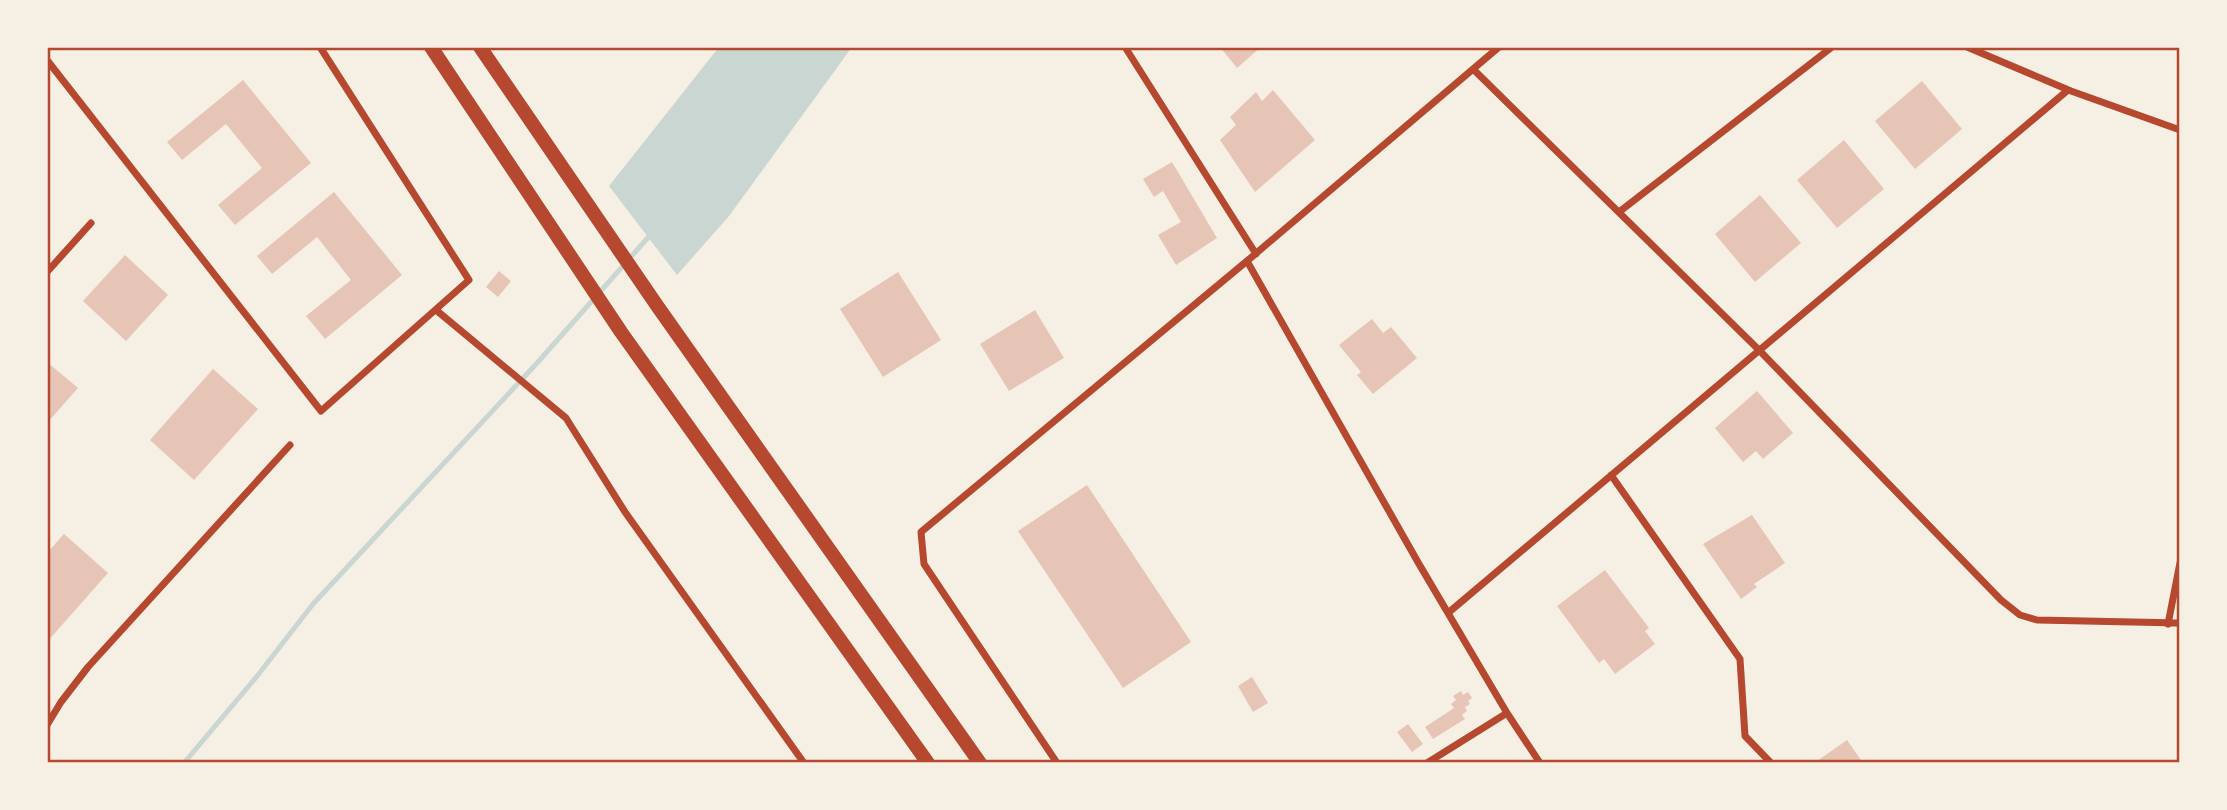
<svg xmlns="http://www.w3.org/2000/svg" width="2227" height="810" font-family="Figtree,sans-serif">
	<rect width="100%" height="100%" fill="#f6efe4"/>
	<path fill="#c9d6d2" d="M719 47H852L729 216 677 275 609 186Z"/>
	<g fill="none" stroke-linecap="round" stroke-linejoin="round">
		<path stroke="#c9d6d2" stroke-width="5" d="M184 763 258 675 313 604 538 362 652 233"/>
	</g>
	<path fill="#e6c5b7" d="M1220 47H1261L1237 68Z
		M243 80 311 163 235 225 218 205 262 168 226 124 182 160 167 142Z
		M1922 81 1962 129 1915 169 1875 121Z
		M1273 90 1315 140 1255 192 1220 140 1236 125 1230 117 1256 92 1262 101Z
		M1844 140 1884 189 1837 228 1797 180Z
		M1172 162 1217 238 1176 265 1158 235 1181 222 1163 191 1154 197 1143 179Z
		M334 192 402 275 325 339 306 316 351 280 317 237 272 274 257 256Z
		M1760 195 1801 243 1755 282 1715 234Z
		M125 255 168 295 126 341 83 301Z
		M499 271 511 281 498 297 486 287Z
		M898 272 941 340 883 377 840 309Z
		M1035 310 1064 358 1009 391 980 344Z
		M1372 319 1383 333 1391 327 1417 358 1373 394 1357 375 1361 372 1339 345Z
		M47 362 78 388 47 423Z
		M213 369 258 409 194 480 150 440Z
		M1757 391 1793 433 1763 459 1756 451 1743 462 1715 428Z
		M1087 485 1191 642 1123 688 1018 531Z
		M1752 515 1785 563 1754 584 1757 587 1741 599 1703 544Z
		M64 534 108 573 47 642V553Z
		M1605 570 1649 628 1645 631 1655 644 1615 674 1604 659 1599 663 1557 606Z
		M1252 677 1268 703 1253 712 1238 686Z
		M1461 691 1463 695 1468 692 1472 698 1468 701 1470 704 1465 707 1467 711 1462 715 1465 719 1433 739 1425 727 1454 708 1451 704 1456 700 1453 696Z
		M1408 724 1423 744 1412 752 1397 732Z
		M1847 740 1863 763H1818L1817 761Z"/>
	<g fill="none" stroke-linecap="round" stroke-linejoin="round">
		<path stroke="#b5482f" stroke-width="7" d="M1125 47 1256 254
			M1967 47 2071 91 2180 130
			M47 60 321 411 469 280 320 47
			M1473 69 1759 350 2001 600 2020 615 2037 620 2180 623
			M1619 212 1832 47
			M1247 261 1419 564 1507 713 1540 763
			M47 272 91 223
			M436 310 566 418 625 512 804 763
			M1611 475 1740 659 1745 736 1771 763
			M1448 613 2068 90
			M2168 624 2180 563
			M47 725 61 702 88 667 290 445
			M1057 763 924 564 921 532 1247 261 1499 47
			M1427 763 1507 713"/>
		<path stroke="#b5482f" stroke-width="14" d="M431 47 621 332 928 763
			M480 47 658 307 980 763"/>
	</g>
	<rect width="2227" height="810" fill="none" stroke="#f6efe4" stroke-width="98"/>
	<rect x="49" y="49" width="2129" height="712" fill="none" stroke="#b5482f" stroke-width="2.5"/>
</svg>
